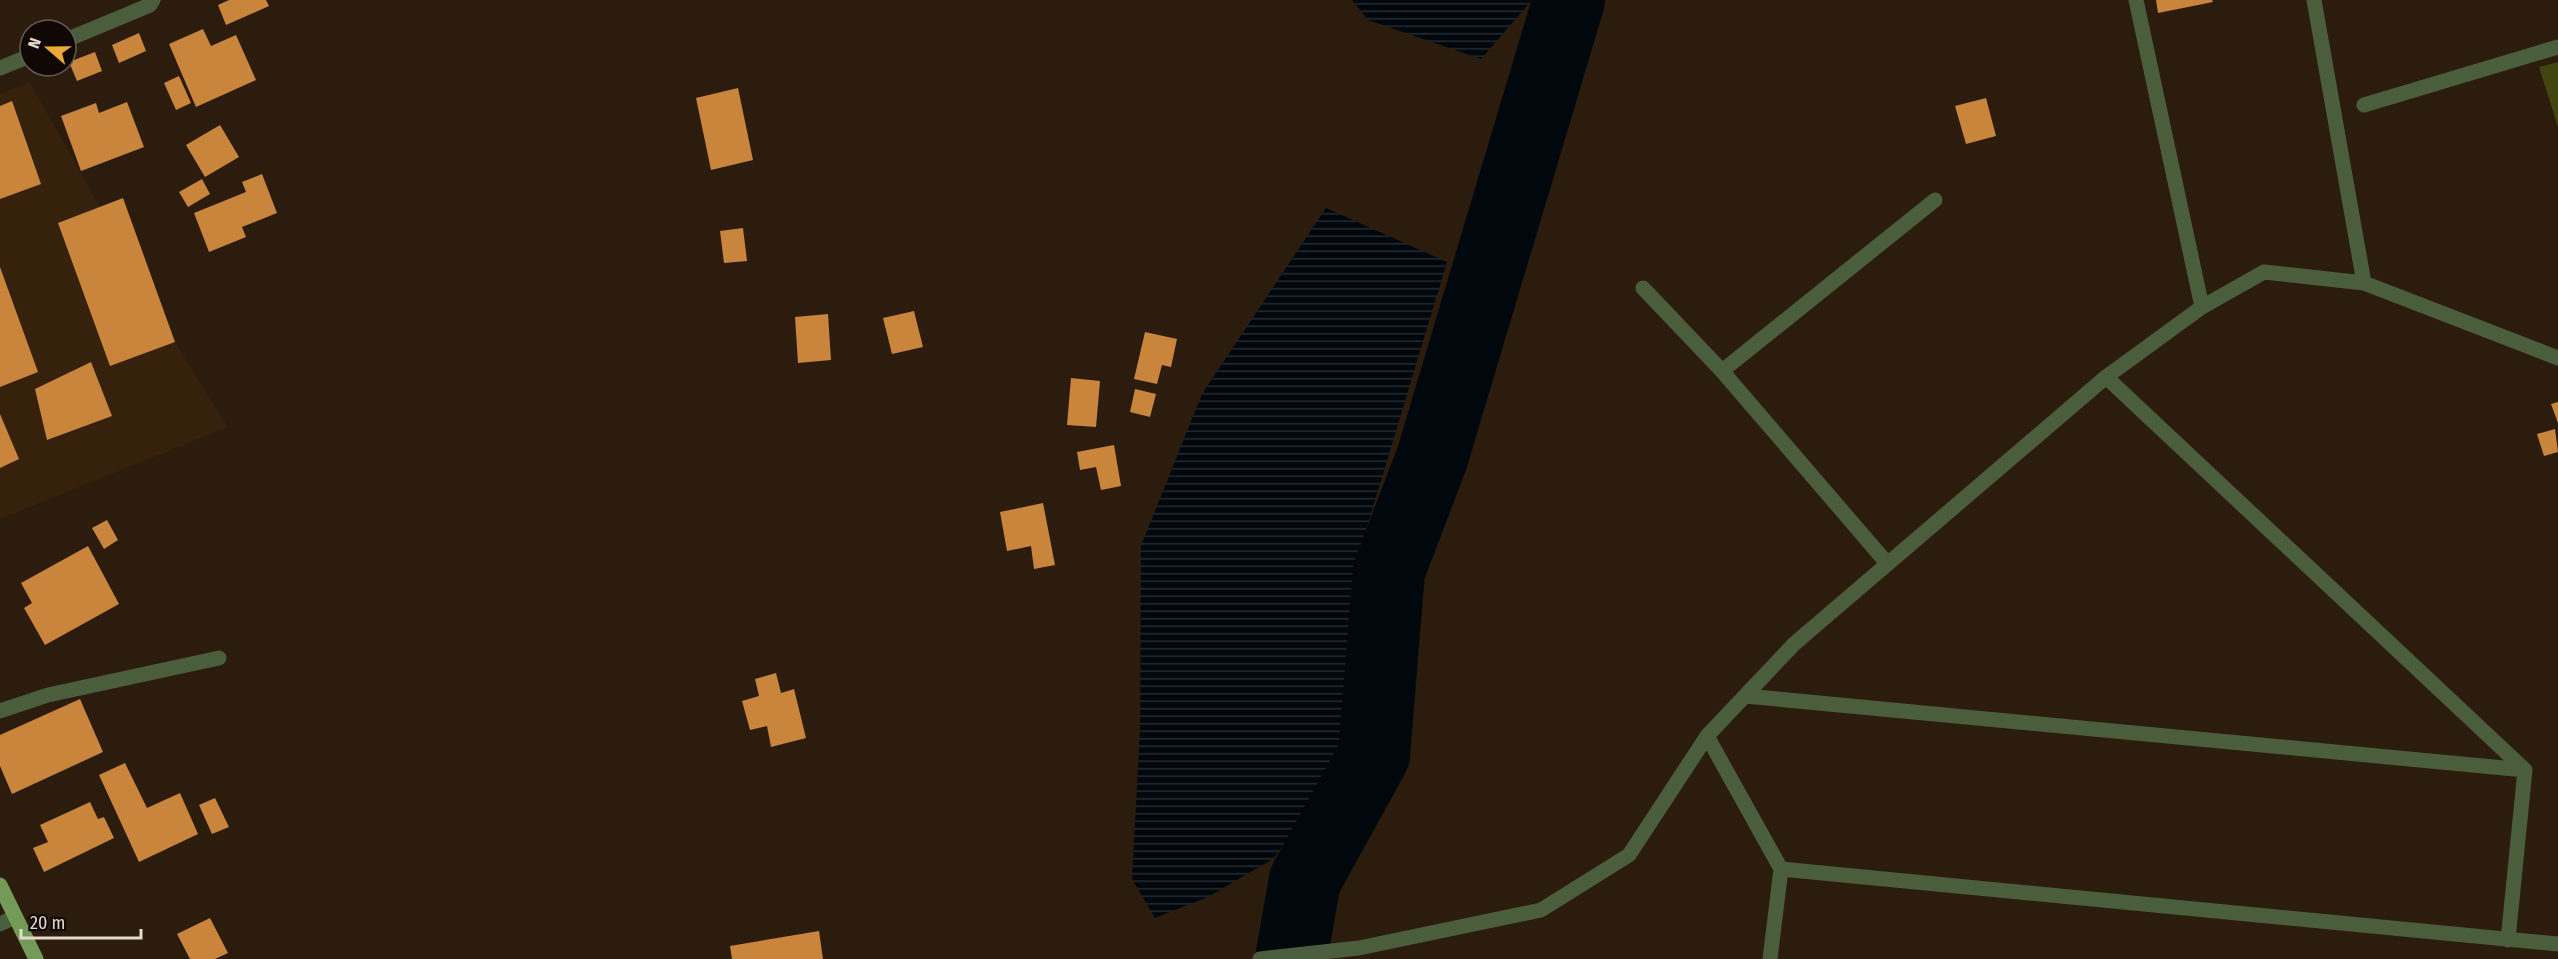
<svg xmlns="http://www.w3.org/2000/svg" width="2558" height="959" font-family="'Fira Sans Condensed',sans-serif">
	<defs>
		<pattern id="water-rules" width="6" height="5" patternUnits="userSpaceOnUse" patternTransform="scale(1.5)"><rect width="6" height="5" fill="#00080e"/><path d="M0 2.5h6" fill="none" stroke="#252b30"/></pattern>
	</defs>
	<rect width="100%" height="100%" fill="#2b1c0d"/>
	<path fill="#35210c" d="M30 82 175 342 228 427 0 519V94Z"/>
	<path fill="#41450f" d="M2558 62V127L2539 67Z"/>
	<path fill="url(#water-rules)" d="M1352 0H1532L1481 59 1368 20Z
		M1326 208 1447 262 1366 530 1341 763 1273 859 1208 897 1155 918 1132 879 1140 731 1141 546 1202 394Z"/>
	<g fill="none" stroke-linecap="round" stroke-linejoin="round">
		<path stroke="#00080e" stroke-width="72" d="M1291 959 1305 880 1374 755 1389 571 1432 458 1569 0"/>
	</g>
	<path fill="#ca853c" d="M229 0H266L269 6 226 25 218 5Z
		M2156 0H2212L2213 2 2158 13Z
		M203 29 211 46 236 35 256 80 196 107 169 44Z
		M139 33 146 51 119 63 112 45Z
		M95 52 102 71 77 81 69 62Z
		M179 76 191 103 176 110 164 83Z
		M738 88 753 160 711 170 696 98Z
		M1986 98 1996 136 1966 144 1955 106Z
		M12 101 41 184 0 199V106Z
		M127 102 144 147 81 171 61 116 96 103 99 113Z
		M220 125 239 157 205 177 186 145Z
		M262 174 277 213 242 227 246 237 209 252 194 213 246 192 242 182Z
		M202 179 210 194 188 207 179 192Z
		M123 198 175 342 110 366 58 223Z
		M743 228 747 261 724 263 720 231Z
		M0 267 38 372 0 387Z
		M914 311 923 347 892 354 883 318Z
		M828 314 831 360 798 363 795 317Z
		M1145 332 1177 339 1171 367 1162 365 1157 384 1134 379Z
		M91 362 112 416 47 440 35 389Z
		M1071 378 1100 381 1096 427 1067 425Z
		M1135 389 1156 394 1150 417 1130 412Z
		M2558 402V423L2551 404Z
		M0 414 19 459 0 468Z
		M2555 429 2558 452 2544 456 2537 434Z
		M1114 445 1121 486 1101 490 1096 467 1080 470 1077 452Z
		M1043 503 1055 565 1034 569 1031 546 1007 551 1000 512Z
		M107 520 118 540 104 549 92 528Z
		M88 546 119 604 45 645 24 608 32 603 21 583Z
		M776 673 781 693 794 689 806 738 771 747 767 726 750 730 742 701 759 696 755 679Z
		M80 699 103 752 12 794 0 766V735Z
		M125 763 147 808 180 793 198 834 139 862 99 775Z
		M215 798 229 827 212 834 199 805Z
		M90 802 98 819 104 817 114 838 44 872 33 848 48 842 40 825Z
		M210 918 228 953 215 959H190L177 934Z
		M819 931 823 959H732L730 946Z"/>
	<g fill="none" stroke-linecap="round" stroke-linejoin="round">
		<path stroke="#4a5d3d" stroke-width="15" d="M2136 0 2202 307
			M2314 0 2364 283
			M66 40 150 5 153 0
			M0 68 30 56
			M2364 105 2558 47
			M1643 288 1722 371 1886 562
			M1722 371 1935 200
			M2106 377 2525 770
			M1745 696 2525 770
			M0 711 48 695 219 658
			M1707 736 1781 869 1770 959
			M1781 869 2558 944
			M0 924 15 917
			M2508 940 2525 770
			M1260 959 1359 948 1541 910 1629 855 1707 736 1794 644 2106 377 2202 307 2264 272 2364 283 2558 358"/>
		<path stroke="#749a57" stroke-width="15" d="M0 885 36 959"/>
	</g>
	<g transform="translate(48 48) rotate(290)"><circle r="28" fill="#0f0804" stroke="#645c55" stroke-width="1.5"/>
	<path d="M0-4.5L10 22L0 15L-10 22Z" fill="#eca93a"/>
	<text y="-9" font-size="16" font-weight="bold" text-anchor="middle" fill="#e3d9cf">N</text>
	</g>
	<path d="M21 929v9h120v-9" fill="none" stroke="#e3d9cf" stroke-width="3"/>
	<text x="30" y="929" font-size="18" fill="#e3d9cf" stroke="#0f0804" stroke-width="4.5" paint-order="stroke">20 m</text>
</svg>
